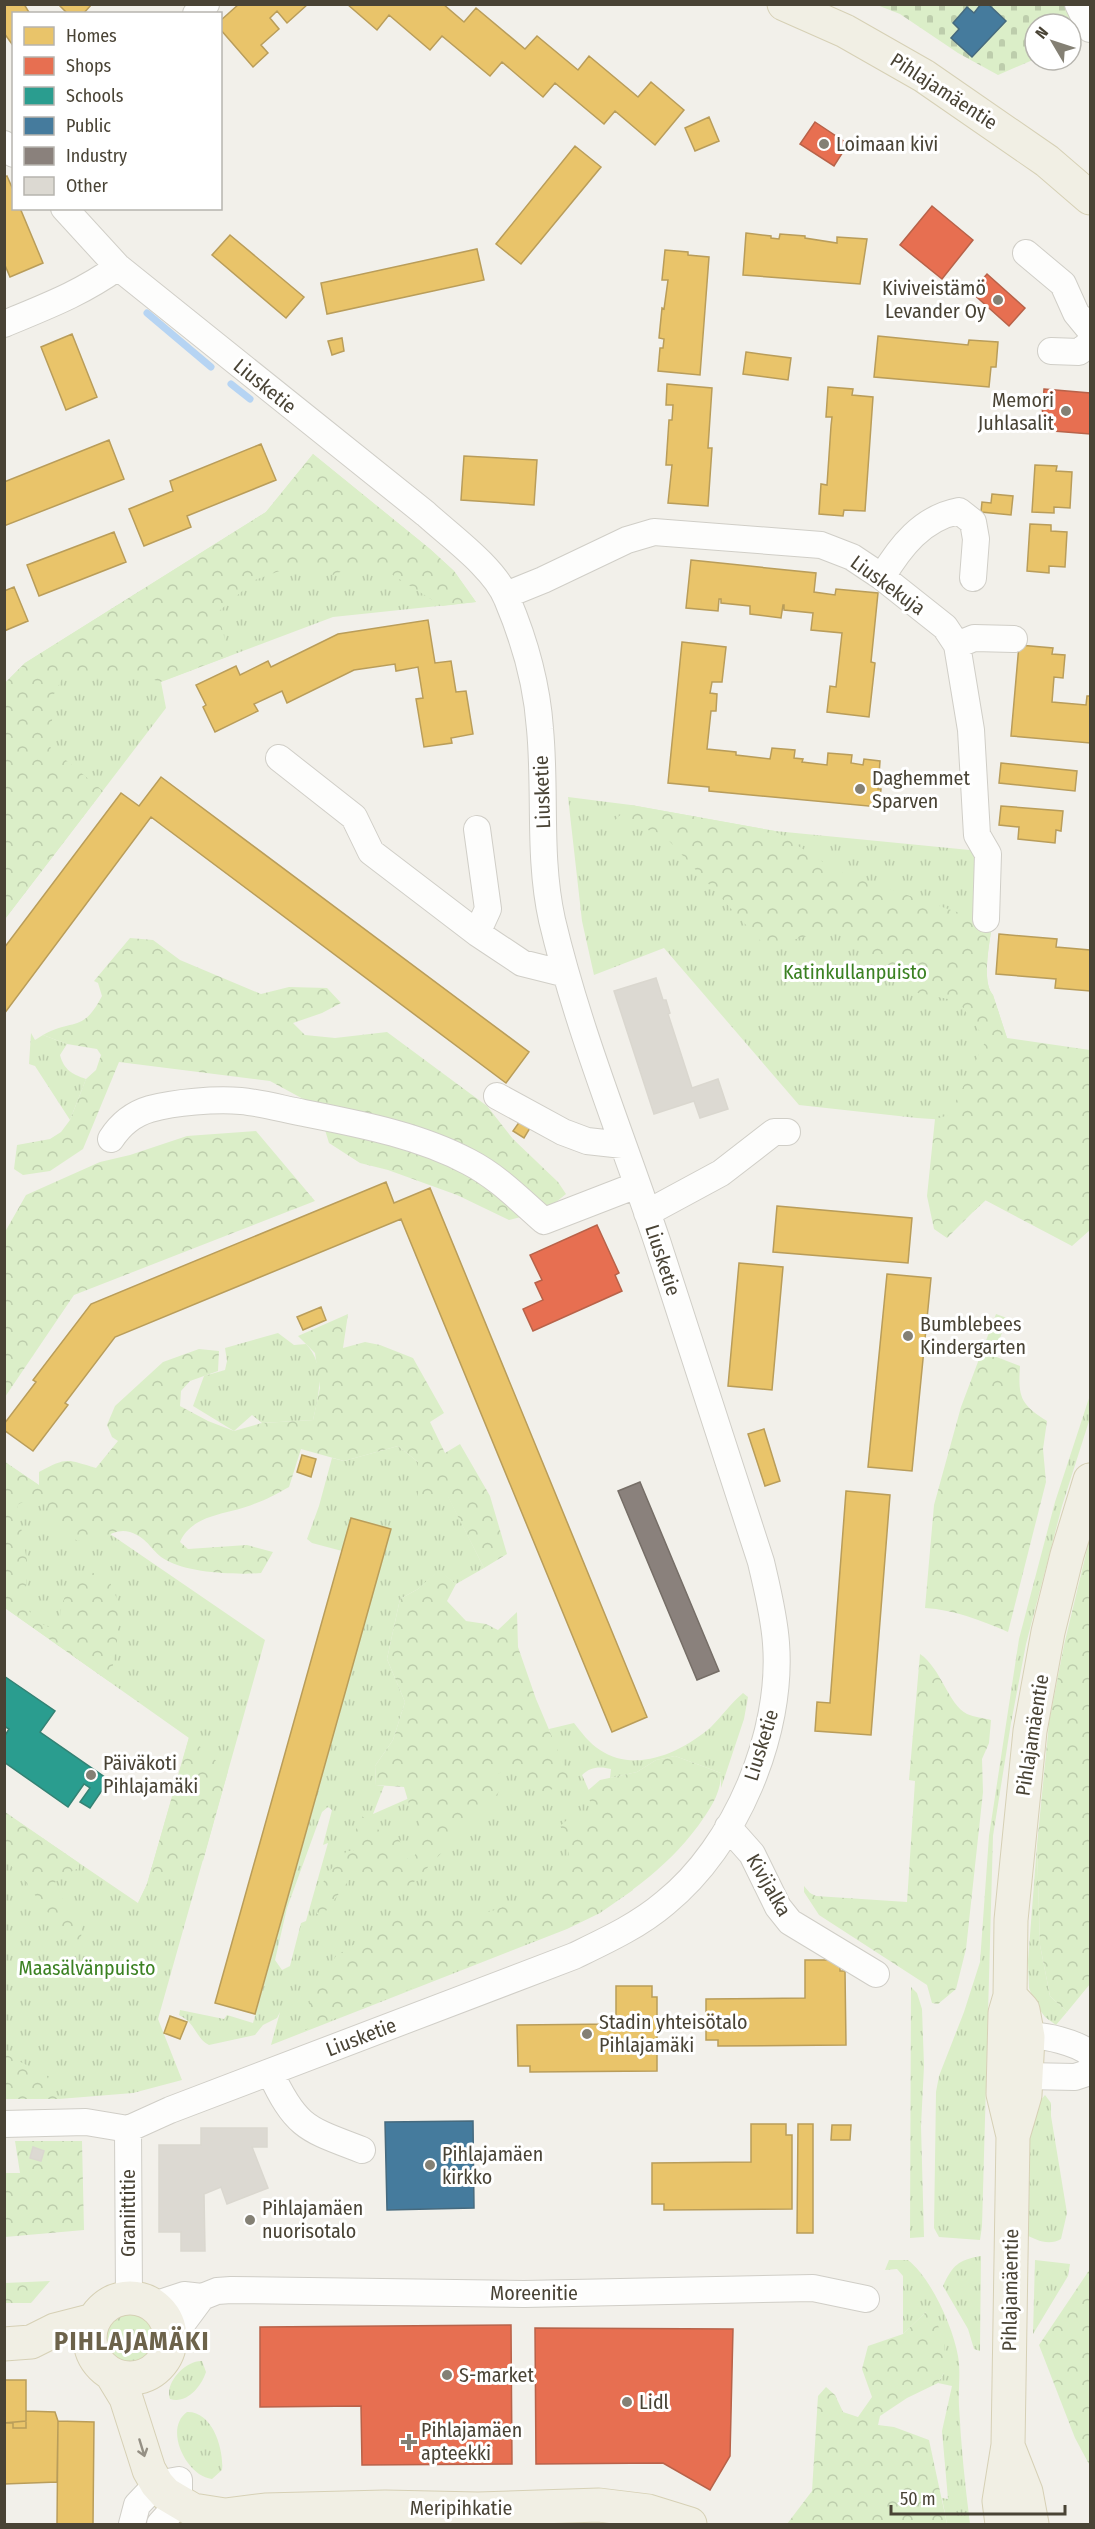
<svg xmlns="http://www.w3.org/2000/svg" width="1095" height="2529" font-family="'Fira Sans Condensed',sans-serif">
	<defs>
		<pattern id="grass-tufts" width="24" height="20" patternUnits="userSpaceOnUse" patternTransform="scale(1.5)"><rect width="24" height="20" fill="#dbeec8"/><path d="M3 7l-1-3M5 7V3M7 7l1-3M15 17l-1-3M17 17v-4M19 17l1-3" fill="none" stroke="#bdcdac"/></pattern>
		<pattern id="forest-crowns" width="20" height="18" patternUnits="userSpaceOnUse" patternTransform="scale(1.5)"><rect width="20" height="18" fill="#dbeec8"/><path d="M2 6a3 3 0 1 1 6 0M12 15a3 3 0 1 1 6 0" fill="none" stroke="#bdcdac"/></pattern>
		<pattern id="cemetery-stones" width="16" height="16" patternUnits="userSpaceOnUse" patternTransform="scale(1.5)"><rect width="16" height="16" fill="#dbeec8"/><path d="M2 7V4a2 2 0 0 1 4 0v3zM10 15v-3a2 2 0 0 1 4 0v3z" fill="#bdcdac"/></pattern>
	</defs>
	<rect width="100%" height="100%" fill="#f2f0ea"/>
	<path fill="url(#grass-tufts)" fill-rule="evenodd" d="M313 454 430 549 454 571 476 602 333 617 161 682 166 708 5 919V683L25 663 266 512Z
		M568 797 631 805 775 831 980 851 973 918 992 924C990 942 981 982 993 995L1007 1038 1050 1233 986 1200 973 1212 977 1122 917 1118 799 1105 664 948 594 975 582 921Z
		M31 1033 35 1040 43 1035 67 1044 60 1055C64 1070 72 1074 86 1079L70 1120 35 1066 29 1064Z
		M278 1333 294 1345 306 1344C326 1365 319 1395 313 1420L262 1423 252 1415 234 1431 193 1406 204 1376 225 1370 227 1361 225 1348Z
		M1090 1395V1418L1062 1506 1026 1644 1011 1723 993 1836 982 2226 980 2240 939 2237 934 2228 936 2092 939 2076 964 2012 980 1962 989 1836 1019 1639 1055 1502Z
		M398 1446 418 1462 448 1496 484 1568 456 1584 439 1571 418 1589 400 1599 387 1659 405 1702 393 1740 375 1766 376 1785 384 1786 373 1814 551 1736 549 1729 574 1723C582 1733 589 1743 600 1750 636 1774 682 1752 711 1727 722 1716 731 1703 743 1693L748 1697 744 1719 721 1788V1773L675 1756 656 1760 637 1772 610 1778 611 1769C600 1766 590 1767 582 1775L633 1890 600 1913 567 1929 271 2045 280 2012 277 2018 263 2025 255 2035 209 2045C196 2039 196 2023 179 2015L180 2010 224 2019 227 2015 253 2023 391 1529 351 1518 342 1551 312 1543 307 1539 319 1506 332 1458 344 1461ZM328 1807 332 1810 323 1845 328 1843 306 1921 301 1923 290 1966 282 1970 275 1960 287 1908 322 1812Z
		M5 1462 265 1640 158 2019 182 2080 133 2093 59 2099 57 2097H5L4 1812 138 1903 147 1884 189 1738 5 1608Z
		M1037 1845 1040 1945 1050 1996 1067 2012 1056 2025 1045 2017 1035 2003 1029 1988 1028 1961Z
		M911 1987 917 1993 922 2009 924 2066 921 2126 924 2237 910 2238Z
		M1045 2095 1051 2103V2116L1067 2213 1061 2239C1049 2246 1035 2240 1025 2234 1024 2189 1012 2131 1045 2095Z
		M981 2256 980 2351 974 2349 968 2329 943 2286C953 2265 958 2260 981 2256Z
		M889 2260H908C931 2278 953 2327 958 2356 961 2372 958 2390 959 2406 961 2446 965 2485 970 2524H947L942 2498 948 2499 942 2431 952 2386 938 2383 944 2373 926 2312 903 2334V2276L897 2269 885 2270Z
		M1035 2260 1070 2264 1068 2276 1033 2334Z
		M104 2338a25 25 0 1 1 50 0a25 25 0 1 1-50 0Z
		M202 2361 206 2372C201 2387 187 2404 170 2399 164 2383 186 2360 202 2361Z
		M187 2412C213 2411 224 2450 222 2470L212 2479C187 2477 163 2429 187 2412Z"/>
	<path fill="url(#forest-crowns)" d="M313 454 430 549 454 571 476 602 442 606 369 560 333 575 293 566 255 580 218 612 229 656 160 682 130 671 96 679 78 675 63 677 54 694 50 747 103 791 5 919V683L25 663 266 512Z
		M631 805 775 831 837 871 992 924C990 942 981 982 993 995L1007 1038 1090 1050V1230L1072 1246 985 1200 947 1238 934 1229 927 1196 935 1119 949 1115 986 1040 958 1001 903 990 834 929 766 947 663 834 614 821Z
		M130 938 153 940 180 960 261 994 289 987 327 988 341 1003 322 1013 293 1023 305 1035 335 1038 387 1032 487 1106 513 1139 558 1182 566 1194 545 1211 509 1220 457 1195 388 1170 360 1163 329 1143 318 1107 270 1081 119 1062 83 1149 50 1171 23 1175 14 1169 17 1145 50 1139 61 1132 70 1120 86 1079 96 1070 101 1055 97 1049 67 1044 43 1035C74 1018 83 1033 102 996L98 983 94 981Z
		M256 1131 315 1201 74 1295 5 1397V1232L26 1195 100 1162 130 1155 187 1136Z
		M348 1314 343 1348 365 1342 380 1345 413 1358 444 1413 430 1422 445 1453 460 1444 490 1496 507 1554 484 1568 448 1497 436 1503 418 1496V1462L398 1446 344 1461 301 1449 289 1487C278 1493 266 1500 254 1504 228 1515 193 1513 180 1542L188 1549 247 1545 273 1552 261 1573C236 1575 188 1573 166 1560 152 1553 149 1538 130 1532 112 1527 102 1543 86 1542 72 1541 60 1531 49 1523L47 1499 40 1493 17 1505 27 1561 25 1605 37 1622 49 1627 60 1620C61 1597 70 1582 91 1572L109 1580 120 1606 117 1641 110 1682 5 1608V1462L39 1485V1472C67 1457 66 1459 96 1468L118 1441 112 1437 107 1425 115 1406 163 1362 199 1349 219 1351 218 1371 190 1381 181 1391 180 1406 208 1421 234 1431 262 1423 313 1420 320 1388 315 1353 298 1336Z
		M996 1314 1007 1318 994 1356 1020 1366C1018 1397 1020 1404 1047 1421L1043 1449 1046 1482 1008 1632C980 1620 955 1610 925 1608L934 1505 961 1407Z
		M1090 1537V1984L1067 2012 1050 1996 1040 1945 1037 1845 1049 1723 1064 1645Z
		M439 1570 456 1584 447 1601 466 1621 486 1624 498 1630 517 1612 518 1647 536 1699 572 1784 538 1793 531 1787 526 1777C515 1772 505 1766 496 1776L499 1792 413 1883C395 1895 387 1890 366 1893L363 1879 349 1880 323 1915 317 1914C313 1892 331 1866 347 1851H360V1845L354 1834 362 1816 377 1829 399 1839 405 1857 413 1862 419 1840 420 1826 418 1819 411 1811 404 1787 376 1785 375 1766 393 1740 405 1702 387 1659 400 1599 418 1589Z
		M920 1654C941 1668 948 1704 967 1714 974 1717 984 1718 991 1720L989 1743 982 1759 983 1792 966 1949 956 1989 938 2004 932 2003 927 1985 819 1915 804 1892V1886L810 1893 816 1896 907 1902 915 1781 909 1780Z
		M189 1737 228 1771 203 1861 193 1855 182 1854 168 1873 138 1903 147 1884Z
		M675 1756 721 1773C721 1794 710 1809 698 1826 665 1870 622 1901 573 1925L305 2030 311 1994 336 1956 394 1919 458 1917 492 1911 528 1897 557 1876 568 1861 570 1842 560 1826 567 1820 596 1817 595 1809 585 1793 600 1780 637 1772 656 1760Z
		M5 1812 79 1863V1868L57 1878 53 1888 82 1922 81 1939 71 1941 64 1935 24 1880 5 1859Z
		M5 2054 46 2075 59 2099H5Z
		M15 2141H82L84 2230 5 2237 4 2173H20Z
		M1090 2269V2466L1075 2438 1039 2345Z
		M50 2281 31 2303H5V2283Z
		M926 2312 936 2319 944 2344V2373L938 2383 907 2398 880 2416 878 2425 894 2427 929 2440 947 2524H787L812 2491 818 2396 826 2387 835 2395 843 2412 858 2417 872 2397 862 2369 868 2346 903 2334Z"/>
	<path fill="url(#cemetery-stones)" d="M877 5H1090V35L1071 43V24H1035V59L998 75 958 53 900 14Z"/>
	<path fill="#e9c46a" stroke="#b99d5a" stroke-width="1.5" d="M4 4H24L30 14H14V47L4 33Z
		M62 4H92L83 14H68L60 6Z
		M239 4H308L287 23 277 11 270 18 279 29 261 45 268 53 253 67 220 29V21Z
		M347 4H443L464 22 476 8 525 49 537 36 578 70 589 56 638 97 651 82 684 110 655 145 615 111 604 124 555 83 543 97 502 62 490 76 442 36 430 50 389 15 377 30Z
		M709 117 719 141 695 151 685 128Z
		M575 146 601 167 521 264 496 244Z
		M7 176 14 192V208H20L43 263 10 277 4 263V177Z
		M746 233 771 236V238L779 239 780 234 805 236V238L837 243V237L867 239 860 284 743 275Z
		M230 235 304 297 286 318 212 255Z
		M477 249 484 280 327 314 321 283Z
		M665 250 688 252V255L709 257 700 375 658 371 660 348H663L664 339 659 338 662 308 664 309 668 280H662Z
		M72 334 97 397 66 410 41 347Z
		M878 336 968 345 969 340 998 342 996 367H991L989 387 874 377Z
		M342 338 344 351 332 355 328 341Z
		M746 352 791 358 788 380 743 374Z
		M667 384 712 388 708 448H712L708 506 668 503 672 465H666L669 420H672L673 405H666Z
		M828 387 853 389 852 395 873 397 865 511 844 510 843 516 819 514 821 484 827 485 831 426 832 417H826Z
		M109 440 124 479 4 526V482Z
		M261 444 276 480 187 516 191 527 144 546 129 509 173 491 170 481Z
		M464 456 537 460 534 505 461 500Z
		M1035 465 1057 466 1056 471 1072 472 1070 508 1054 507V513L1032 512Z
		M992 494 1013 496 1011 515 981 512 982 502 991 503Z
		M1030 524 1051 525V531L1067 532 1065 567 1049 566V573L1027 571Z
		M114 532 126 562 39 596 27 565Z
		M691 560 816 573 814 592 835 595 836 589 878 593 871 662 875 663 869 717 827 712 830 686 836 687 842 633 811 630 813 613 784 610V605H783L781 618 750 614V606L721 603V599H719L718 611 686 608Z
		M14 587 28 621 4 631V591Z
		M428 620 435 663 451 661 456 692 466 691 473 734 451 738 452 743 424 747 416 699 423 698 418 667 396 671 395 664 354 670 287 703 282 691 254 704 258 711 215 732 203 707 206 705 196 685 236 666 240 675 268 661 271 667 338 634Z
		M682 642 726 647 722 682H712L710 693 717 694 716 711H711L707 749 736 752V755L770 759 772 748 795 750 794 758 803 759 802 762 827 765 828 753 852 755 851 763 863 765 864 759 880 761 878 789H881L879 807 709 791V787L668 783Z
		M1019 645 1053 648 1052 654 1065 655 1063 678 1054 677 1052 702 1086 705 1087 696H1090V743L1011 736Z
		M1001 763 1077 771 1075 791 999 783Z
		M161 777 529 1052 506 1083 151 817 4 1014V948L121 793 139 806Z
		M1001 806 1063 811 1061 831 1056 830 1055 843 1018 839 1019 827 999 825Z
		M999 934 1057 939 1056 947 1090 950V991L1055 988 1056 979 996 974Z
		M520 1121 530 1128 524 1138 513 1131Z
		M386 1182 394 1203 430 1188 647 1717 612 1732 401 1219 115 1337 65 1403 68 1405 33 1451 4 1430V1424L36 1382 33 1380 91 1304Z
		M777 1206 912 1218 908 1263 773 1252Z
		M739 1263 783 1267 772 1390 728 1386Z
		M887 1274 931 1278 912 1471 868 1467Z
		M321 1307 326 1320 303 1330 297 1317Z
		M764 1429 780 1481 765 1486 748 1434Z
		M302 1455 316 1459 311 1477 297 1472Z
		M846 1491 890 1495 871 1735 815 1731 817 1702 830 1703Z
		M351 1518 391 1529 255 2014 215 2003Z
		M805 1960H840V1971H845L846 2045 718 2046V2040H706V1999L805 1998Z
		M616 1986H652V1997H657V2071L530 2072V2066H518L517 2025 616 2024Z
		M170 2016 187 2022 180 2039 164 2033Z
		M751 2124H786V2135H792V2209L664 2210V2204H652V2163L751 2162Z
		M798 2124H813V2233H797Z
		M832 2125H851L850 2140H831Z
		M4 2380H26V2428H13V2423H4Z
		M26 2411 55 2412 58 2421 57 2482 4 2484V2423L26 2421Z
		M58 2421 94 2422 93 2524H57Z"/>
	<path fill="#e76f51" stroke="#b86249" stroke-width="1.5" d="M815 122 848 144 834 166 800 144Z
		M932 206 973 240 942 279 900 245Z
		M987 274 1025 308 1009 326 971 292Z
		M1044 389 1090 393V434L1041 430Z
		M597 1225 619 1273 615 1275 622 1291 533 1331 523 1309 543 1300 535 1283 542 1280 530 1255Z
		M511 2325 512 2464 362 2465 361 2406 260 2407V2327Z
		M535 2328 733 2329 730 2456 710 2490 663 2463 536 2464Z"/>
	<path fill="#2a9d8f" stroke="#338274" stroke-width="1.5" d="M4 1676 55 1711 40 1732 109 1780 90 1808 80 1802 90 1788 84 1784 68 1807 4 1762V1737L9 1729 4 1726Z"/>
	<path fill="#457b9d" stroke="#466a7e" stroke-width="1.5" d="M981 4H988L1006 21 972 57 951 38 959 29 953 23 967 7 974 13Z
		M473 2121 474 2208 387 2210 385 2122Z"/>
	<path fill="#8a817c" stroke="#766e67" stroke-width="1.5" d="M640 1482 719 1671 697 1680 618 1491Z"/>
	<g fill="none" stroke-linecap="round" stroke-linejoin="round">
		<path stroke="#b6d4f3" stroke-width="7" d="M147 313 211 367
			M231 384 250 399"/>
	</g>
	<path fill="#dcd9d2" stroke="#dad7cf" stroke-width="1.5" d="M656 978 663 1000H666L670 1013 668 1014 692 1088 718 1079 728 1109 700 1118 694 1101 654 1114 614 991Z
		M201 2128H267V2147H252L268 2188 227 2204 221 2187 204 2194 205 2251H181V2232H159V2145H201Z
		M33 2147 44 2151 41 2161 30 2158Z"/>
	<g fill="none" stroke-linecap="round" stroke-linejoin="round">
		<g stroke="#d0cec7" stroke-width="28">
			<path id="minor" d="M1078 4 1090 29
				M196 14 206 4
				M4 144 14 154
				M64 208 118 267 426 514C450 536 495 568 507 599 524 639 537 685 540 729 546 792 538 857 552 920 578 1030 621 1134 657 1241 692 1347 726 1455 761 1562 767 1588 774 1615 776 1643 783 1733 736 1846 665 1903 638 1926 605 1941 574 1956L170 2110 128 2129
				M1026 253 1063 284 1076 313 1090 330
				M4 324C47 306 80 294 118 267
				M1051 351 1079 352 1090 343
				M882 577C900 547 922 518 959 511L973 522 976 539 973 578
				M506 595 543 580 627 540 654 532 821 545 852 557 882 577 945 627 957 645 971 730 977 835 988 854 986 919
				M957 645 974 638 1014 639
				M279 758 354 817 371 852 477 933 522 963 566 974
				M477 933 488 909 477 829
				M497 1096 563 1132 587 1141 623 1145
				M111 1139C120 1125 133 1114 150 1109 175 1102 215 1099 241 1101 262 1103 283 1109 304 1113 359 1124 419 1135 469 1162 498 1177 520 1200 544 1221L637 1185
				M647 1213 721 1173 774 1132H787
				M728 1827 752 1854 778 1907 790 1922 876 1974
				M1090 2054C1080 2044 1042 2033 1027 2037 1020 2039 1010 2048 1003 2053L1026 2076 1075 2077 1090 2072
				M270 2072C296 2128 307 2129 362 2150
				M4 2124 86 2122 128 2129
				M128 2129 129 2297
				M154 2305 184 2295 202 2297 217 2291 231 2290 524 2294 813 2288 866 2299
				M170 2333 182 2324 202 2297
				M132 2524 137 2505 157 2484 179 2480V2503L160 2524"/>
		</g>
		<g stroke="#d6d0b5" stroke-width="35">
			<path id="major" d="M784 4 845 31 924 76 1047 161 1090 198
				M1013 2136 1003 2094 1005 2013 1010 1996 1011 1920 1030 1731 1048 1632 1067 1555 1090 1480
				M90 2338a40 40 0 1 1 80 0a40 40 0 1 1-80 0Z
				M4 2344 31 2342 55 2330 94 2320
				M112 2375 126 2398 149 2470 157 2484 166 2494 193 2510 225 2515 265 2510 385 2507 478 2509 599 2505 648 2511 690 2524
				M1008 2446 1026 2492 1032 2524
				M1002 2524 999 2501 1008 2445 1013 2136 1025 2095 1028 2037 1023 2010 1010 1996"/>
		</g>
		<use href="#minor" stroke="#fdfdfc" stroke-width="26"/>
		<use href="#major" stroke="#f1efe4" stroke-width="33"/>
	</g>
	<defs><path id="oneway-shaft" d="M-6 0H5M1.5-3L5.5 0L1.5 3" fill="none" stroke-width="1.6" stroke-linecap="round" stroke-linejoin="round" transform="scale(1.5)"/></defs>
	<use stroke="#959084" href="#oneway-shaft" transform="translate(142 2448) rotate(73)"/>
	<g fill="#848074" stroke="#fff" stroke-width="2">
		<circle cx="824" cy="144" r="6"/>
		<circle cx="998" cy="300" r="6"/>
		<circle cx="1066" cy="411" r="6"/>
		<circle cx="860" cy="789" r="6"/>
		<circle cx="908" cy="1336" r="6"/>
		<circle cx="91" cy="1775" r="6"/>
		<circle cx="587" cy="2034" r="6"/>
		<circle cx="430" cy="2165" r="6"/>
		<circle cx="250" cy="2220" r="6"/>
		<circle cx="447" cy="2375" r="6"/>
		<circle cx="627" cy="2402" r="6"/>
		<path d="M406 2433h6v6h6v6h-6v6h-6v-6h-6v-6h6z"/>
	</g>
	<g text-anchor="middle" stroke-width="6" stroke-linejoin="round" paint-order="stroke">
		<g font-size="20" fill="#494335" stroke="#fff">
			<text transform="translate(944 91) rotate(33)" y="7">Pihlajamäentie</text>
			<text transform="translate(265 386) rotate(39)" y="7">Liusketie</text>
			<text transform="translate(888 585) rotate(36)" y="7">Liuskekuja</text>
			<text transform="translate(542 792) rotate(-92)" y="7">Liusketie</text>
			<text transform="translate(663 1260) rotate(72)" y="7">Liusketie</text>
			<text transform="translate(1032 1735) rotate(-81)" y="7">Pihlajamäentie</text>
			<text transform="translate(761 1745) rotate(-73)" y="7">Liusketie</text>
			<text transform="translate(769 1885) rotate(60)" y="7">Kivijalka</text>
			<text transform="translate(361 2037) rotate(-21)" y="7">Liusketie</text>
			<text transform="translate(128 2213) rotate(-90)" y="7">Graniittitie</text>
			<text transform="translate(1010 2290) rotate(-89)" y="7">Pihlajamäentie</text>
			<text x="534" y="2300">Moreenitie</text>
			<text x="461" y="2515">Meripihkatie</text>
		</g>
		<g font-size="20" fill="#494335" stroke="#fff" text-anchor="start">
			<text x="836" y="151">Loimaan kivi</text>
			<text x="986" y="295" text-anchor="end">Kiviveistämö<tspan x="986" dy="23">Levander Oy</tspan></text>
			<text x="1054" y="407" text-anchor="end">Memori<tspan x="1054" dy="23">Juhlasalit</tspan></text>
			<text x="872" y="785">Daghemmet<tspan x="872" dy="23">Sparven</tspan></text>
			<text x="920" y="1331">Bumblebees<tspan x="920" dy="23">Kindergarten</tspan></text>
			<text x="103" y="1770">Päiväkoti<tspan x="103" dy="23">Pihlajamäki</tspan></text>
			<text x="599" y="2029">Stadin yhteisötalo<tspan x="599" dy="23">Pihlajamäki</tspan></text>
			<text x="442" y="2161">Pihlajamäen<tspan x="442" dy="23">kirkko</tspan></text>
			<text x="262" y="2215">Pihlajamäen<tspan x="262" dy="23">nuorisotalo</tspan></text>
			<text x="459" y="2382">S-market</text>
			<text x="639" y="2409">Lidl</text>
			<text x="421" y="2437">Pihlajamäen<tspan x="421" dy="23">apteekki</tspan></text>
		</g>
		<g font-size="20" fill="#3b8122" stroke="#fff">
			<text x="855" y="979">Katinkullanpuisto</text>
			<text x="87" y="1975">Maasälvänpuisto</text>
		</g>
		<g font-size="26" font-weight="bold" letter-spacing="1.5" fill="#6d634b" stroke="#fff">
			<text x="132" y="2350">PIHLAJAMÄKI</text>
		</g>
	</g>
	<rect width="1095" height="2529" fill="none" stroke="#494335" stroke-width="12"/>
	<rect x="12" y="12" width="210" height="198" fill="#ffffff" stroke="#b6b4ae" stroke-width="1.5"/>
	<rect x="24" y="27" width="30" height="18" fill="#e9c46a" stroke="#b6b4ae" stroke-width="1.5"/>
	<text x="66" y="42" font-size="18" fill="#494335">Homes</text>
	<rect x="24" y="57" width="30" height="18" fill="#e76f51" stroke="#b6b4ae" stroke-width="1.5"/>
	<text x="66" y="72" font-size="18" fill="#494335">Shops</text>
	<rect x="24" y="87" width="30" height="18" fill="#2a9d8f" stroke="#b6b4ae" stroke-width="1.5"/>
	<text x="66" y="102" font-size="18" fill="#494335">Schools</text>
	<rect x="24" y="117" width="30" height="18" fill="#457b9d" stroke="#b6b4ae" stroke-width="1.5"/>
	<text x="66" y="132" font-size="18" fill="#494335">Public</text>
	<rect x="24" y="147" width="30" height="18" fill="#8a817c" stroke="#b6b4ae" stroke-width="1.5"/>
	<text x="66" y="162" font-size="18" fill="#494335">Industry</text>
	<rect x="24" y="177" width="30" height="18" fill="#dcd9d2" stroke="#b6b4ae" stroke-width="1.5"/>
	<text x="66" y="192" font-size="18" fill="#494335">Other</text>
	<g transform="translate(1053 42) rotate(309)"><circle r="28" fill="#ffffff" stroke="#b6b4ae" stroke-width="1.5"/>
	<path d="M0-4.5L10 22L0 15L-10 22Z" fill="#848074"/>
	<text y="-9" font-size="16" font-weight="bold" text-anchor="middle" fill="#494335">N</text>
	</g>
	<path d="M891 2505v9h174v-9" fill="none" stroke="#494335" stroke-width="3"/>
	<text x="900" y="2505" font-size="18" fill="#494335" stroke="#ffffff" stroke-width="4.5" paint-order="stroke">50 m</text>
</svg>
